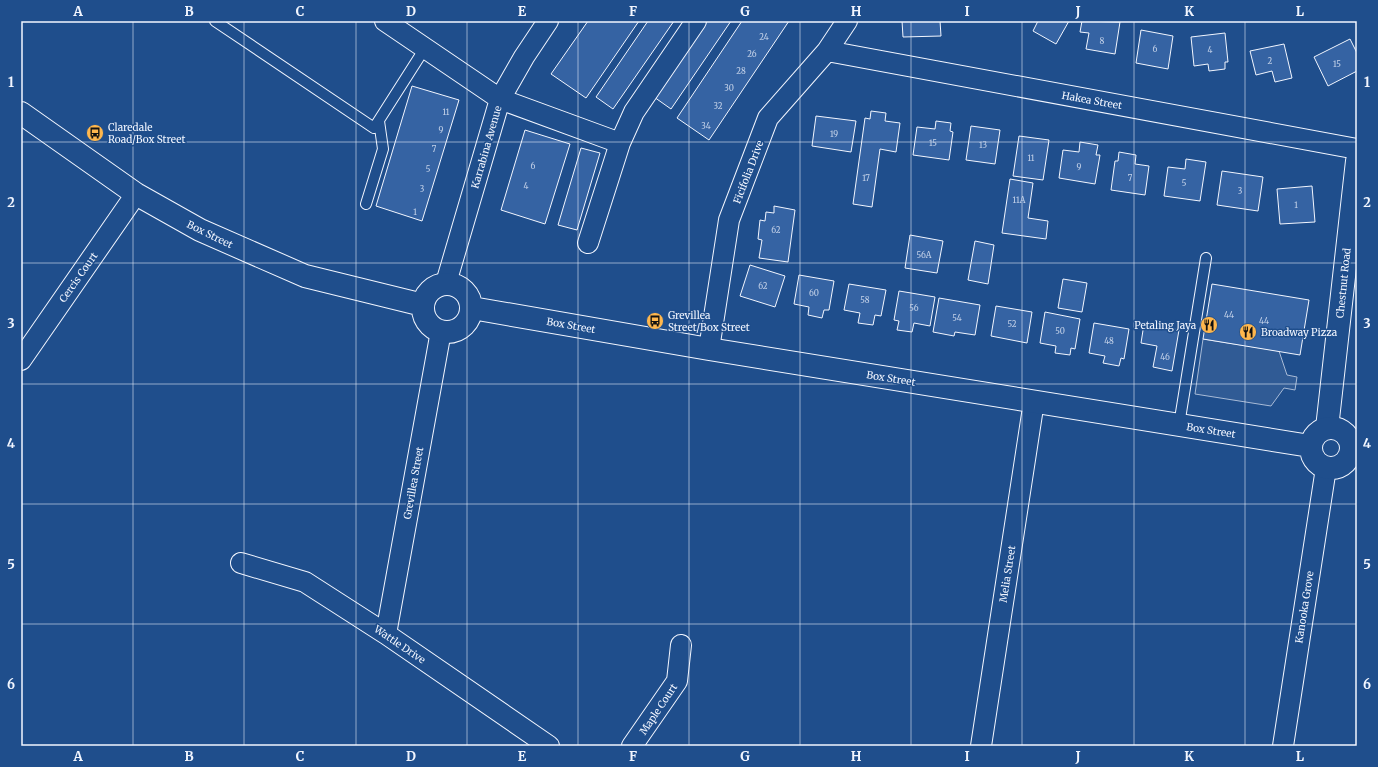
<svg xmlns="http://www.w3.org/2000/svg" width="1378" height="767" font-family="Merriweather,serif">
	<rect width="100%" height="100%" fill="#1f4e8c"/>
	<path fill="#305b95" stroke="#a8bbd7" d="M1203 339 1279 351 1287 375 1297 377 1295 390 1284 388 1271 406 1195 394Z"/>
	<path fill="#3563a3" stroke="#f2f6ff" d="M588 21H639L586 98 551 74Z
		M648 21H674L613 109 596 97Z
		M707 21H731L671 109 654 97Z
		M742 21H789L709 140 677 118Z
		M902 21H940L941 36 903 37Z
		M1038 21H1069L1056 44 1033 31Z
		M1082 21 1120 22 1115 54 1086 49 1089 33 1080 32Z
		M1141 30 1173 36 1168 69 1136 63Z
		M1225 33 1228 62H1225V69L1209 71 1208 64 1194 66 1191 37Z
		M1350 39 1357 53V71L1328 86 1314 57Z
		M1284 44 1292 78 1275 82 1272 71 1256 75 1250 51Z
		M412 86 459 100 422 221 376 206Z
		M871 111 886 113 885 121 900 123 896 152 880 149 872 207 853 204 865 118 870 119Z
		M816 116 856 121 851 152 812 146Z
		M936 121 951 123 950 131 953 132 949 160 913 155 917 127 935 129Z
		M971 126 1000 130 995 164 966 160Z
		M525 130 570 144 545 224 501 210Z
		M1019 136 1049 140 1043 180 1013 176Z
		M1080 142 1098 145 1096 155H1100L1095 184 1059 178 1063 150 1079 152Z
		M581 148 600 153 577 230 558 225Z
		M1119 152 1136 155 1135 164 1149 166 1145 195 1111 190 1115 161H1118Z
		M1186 159 1206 162 1200 201 1164 196 1168 167 1185 169Z
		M1222 171 1263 177 1258 211 1217 205Z
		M1010 179 1033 183 1028 218 1048 221 1046 239 1002 233Z
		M1312 186 1315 222 1280 224 1277 189Z
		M774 206 795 210 788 262 759 258 762 240 758 239 760 220 765 221 766 212 774 213Z
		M910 235 943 241 937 273 905 268Z
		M975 241 994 245 988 284 968 280Z
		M750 265 785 276 775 307 740 296Z
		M799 275 834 281 829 310H824L822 318 808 315 809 307 794 304Z
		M1063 279 1087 283 1082 312 1058 308Z
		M849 284 886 290 881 316 875 315 873 325 858 323 860 313 844 310Z
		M1212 284 1309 300 1300 355 1203 339Z
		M899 291 935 297 930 326 914 323 912 332 897 330 899 321 894 320Z
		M939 298 980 305 975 335 955 332 954 336 933 332Z
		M996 306 1032 312 1027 343 991 336Z
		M1045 312 1080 319 1075 349 1071 348 1070 355 1055 353 1056 346 1040 343Z
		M1094 323 1129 329 1124 359 1121 358 1119 366 1103 363 1105 356 1089 353Z
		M1144 324 1179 330 1172 371 1153 367 1157 346 1141 343Z"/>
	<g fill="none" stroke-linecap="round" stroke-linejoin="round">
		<g stroke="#f2f6ff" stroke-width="12">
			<path id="service" d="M215 21 374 128 425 48
				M366 204 383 149 379 121
				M1179 425 1206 258"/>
		</g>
		<g stroke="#f2f6ff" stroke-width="22">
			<path id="minor" d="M385 21 500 99 620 143
				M827 51 1357 149
				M588 243 620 143 634 112 696 21
				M446 283 500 99 524 57 548 21
				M709 349 729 220 768 118 827 51 847 21
				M21 360 136 194
				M241 563 305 582 386 634 549 746
				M386 634 441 331
				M632 746 677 681 681 645
				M981 746 1034 401
				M1283 746 1326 468"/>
		</g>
		<g stroke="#f2f6ff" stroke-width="24">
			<path id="tertiary" d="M1327 428 1357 161"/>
		</g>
		<g stroke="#f2f6ff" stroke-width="24">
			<path id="secondary" d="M21 113 136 194 200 230 305 276 423 305
				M423 308a24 24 0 1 1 48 0a24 24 0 1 1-48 0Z
				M472 308 709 349 1310 446
				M1311 448a20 20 0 1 1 40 0a20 20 0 1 1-40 0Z"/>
		</g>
		<use href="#service" stroke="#1f4e8c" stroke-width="10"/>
		<use href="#minor" stroke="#1f4e8c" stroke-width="20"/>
		<use href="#tertiary" stroke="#1f4e8c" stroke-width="22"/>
		<use href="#secondary" stroke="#1f4e8c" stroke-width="22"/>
	</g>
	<path fill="none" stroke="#f2f6ff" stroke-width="1" stroke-opacity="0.55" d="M133 21V746M244 21V746M356 21V746M467 21V746M578 21V746M689 21V746M800 21V746M911 21V746M1022 21V746M1134 21V746M1245 21V746M21 142H1357M21 263H1357M21 384H1357M21 504H1357M21 624H1357"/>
	<defs>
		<g id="bus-disc" transform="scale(0.9)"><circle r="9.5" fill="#ffb74d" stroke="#1f4e8c"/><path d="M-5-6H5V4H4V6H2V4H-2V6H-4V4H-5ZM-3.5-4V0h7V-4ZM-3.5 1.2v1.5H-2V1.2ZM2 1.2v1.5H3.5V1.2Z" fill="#111"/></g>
		<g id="restaurant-disc" transform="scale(0.9)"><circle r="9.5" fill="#ffb74d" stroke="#1f4e8c"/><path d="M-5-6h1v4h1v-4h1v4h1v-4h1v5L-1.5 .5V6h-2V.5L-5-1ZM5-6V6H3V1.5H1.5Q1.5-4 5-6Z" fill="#111"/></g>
	</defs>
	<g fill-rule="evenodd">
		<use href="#bus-disc" x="95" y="133"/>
		<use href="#bus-disc" x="655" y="321"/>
		<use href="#restaurant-disc" x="1209" y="325"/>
		<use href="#restaurant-disc" x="1248" y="332"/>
	</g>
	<g text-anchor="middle" stroke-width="3" stroke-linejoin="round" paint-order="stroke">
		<g font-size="8" fill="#c3d1e8">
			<text x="764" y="40">24</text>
			<text x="1102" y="44">8</text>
			<text x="1155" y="52">6</text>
			<text x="1210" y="53">4</text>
			<text x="752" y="57">26</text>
			<text x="1270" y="64">2</text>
			<text x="1337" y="67">15</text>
			<text x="741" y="74">28</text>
			<text x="729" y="91">30</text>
			<text x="718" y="109">32</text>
			<text x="446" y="115">11</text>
			<text x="706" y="129">34</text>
			<text x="441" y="133">9</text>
			<text x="834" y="137">19</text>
			<text x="933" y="146">15</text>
			<text x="983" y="148">13</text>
			<text x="434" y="152">7</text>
			<text x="1031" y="161">11</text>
			<text x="533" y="169">6</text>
			<text x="1079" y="170">9</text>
			<text x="428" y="172">5</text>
			<text x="866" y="181">17</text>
			<text x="1130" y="181">7</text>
			<text x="1184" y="186">5</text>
			<text x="526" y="189">4</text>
			<text x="422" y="192">3</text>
			<text x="1240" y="194">3</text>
			<text x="1019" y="203">11A</text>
			<text x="1296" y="208">1</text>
			<text x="415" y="215">1</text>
			<text x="776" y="233">62</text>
			<text x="924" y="258">56A</text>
			<text x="763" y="289">62</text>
			<text x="814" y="296">60</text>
			<text x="865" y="303">58</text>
			<text x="914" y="311">56</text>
			<text x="1229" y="318">44</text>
			<text x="957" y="321">54</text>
			<text x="1264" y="324">44</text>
			<text x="1012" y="327">52</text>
			<text x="1060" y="334">50</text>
			<text x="1109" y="344">48</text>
			<text x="1165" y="360">46</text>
		</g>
		<g font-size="10" fill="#f2f6ff" stroke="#1f4e8c">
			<text transform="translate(1092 100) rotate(10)" y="4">Hakea Street</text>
			<text transform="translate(486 147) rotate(-74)" y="4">Karrabina Avenue</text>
			<text transform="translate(748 172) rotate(-69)" y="4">Ficifolia Drive</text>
			<text transform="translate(210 234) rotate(26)" y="4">Box Street</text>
			<text transform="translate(78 277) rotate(-55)" y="4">Cercis Court</text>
			<text transform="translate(1343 283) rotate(-84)" y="4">Chestnut Road</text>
			<text transform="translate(571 325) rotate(10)" y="4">Box Street</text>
			<text transform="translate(891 378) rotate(9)" y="4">Box Street</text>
			<text transform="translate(1211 430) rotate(9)" y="4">Box Street</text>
			<text transform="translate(413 483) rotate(-80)" y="4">Grevillea Street</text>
			<text transform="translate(1007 574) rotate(-81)" y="4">Melia Street</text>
			<text transform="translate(1304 607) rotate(-81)" y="4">Kanooka Grove</text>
			<text transform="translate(400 644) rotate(34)" y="4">Wattle Drive</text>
			<text transform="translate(658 709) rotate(-56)" y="4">Maple Court</text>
		</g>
		<g font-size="10" fill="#f2f6ff" stroke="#1f4e8c" text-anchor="start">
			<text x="108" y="131">Claredale<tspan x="108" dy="12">Road/Box Street</tspan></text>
			<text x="668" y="319">Grevillea<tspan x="668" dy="12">Street/Box Street</tspan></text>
			<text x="1196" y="329" text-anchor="end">Petaling Jaya</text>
			<text x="1261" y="336">Broadway Pizza</text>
		</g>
	</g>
	<rect width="1378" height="767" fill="none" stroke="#1f4e8c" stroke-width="44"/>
	<rect x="22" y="22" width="1334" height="723" fill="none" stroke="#f2f6ff" stroke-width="1.5"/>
	<g font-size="13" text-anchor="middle" font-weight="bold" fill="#f2f6ff">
		<text x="78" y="16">A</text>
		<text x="189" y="16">B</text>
		<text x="300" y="16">C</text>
		<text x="411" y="16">D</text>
		<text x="522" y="16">E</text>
		<text x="633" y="16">F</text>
		<text x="745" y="16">G</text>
		<text x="856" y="16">H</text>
		<text x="967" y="16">I</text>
		<text x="1078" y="16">J</text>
		<text x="1189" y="16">K</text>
		<text x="1300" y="16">L</text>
		<text x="11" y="87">1</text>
		<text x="1367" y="87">1</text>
		<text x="11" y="207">2</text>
		<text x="1367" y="207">2</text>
		<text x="11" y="328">3</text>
		<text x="1367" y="328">3</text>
		<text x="11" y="448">4</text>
		<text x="1367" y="448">4</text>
		<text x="11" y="569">5</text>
		<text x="1367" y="569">5</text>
		<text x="11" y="689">6</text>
		<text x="1367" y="689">6</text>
		<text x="78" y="761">A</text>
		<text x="189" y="761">B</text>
		<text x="300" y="761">C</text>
		<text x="411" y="761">D</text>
		<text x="522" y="761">E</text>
		<text x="633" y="761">F</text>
		<text x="745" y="761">G</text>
		<text x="856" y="761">H</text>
		<text x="967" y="761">I</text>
		<text x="1078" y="761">J</text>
		<text x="1189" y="761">K</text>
		<text x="1300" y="761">L</text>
	</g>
</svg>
